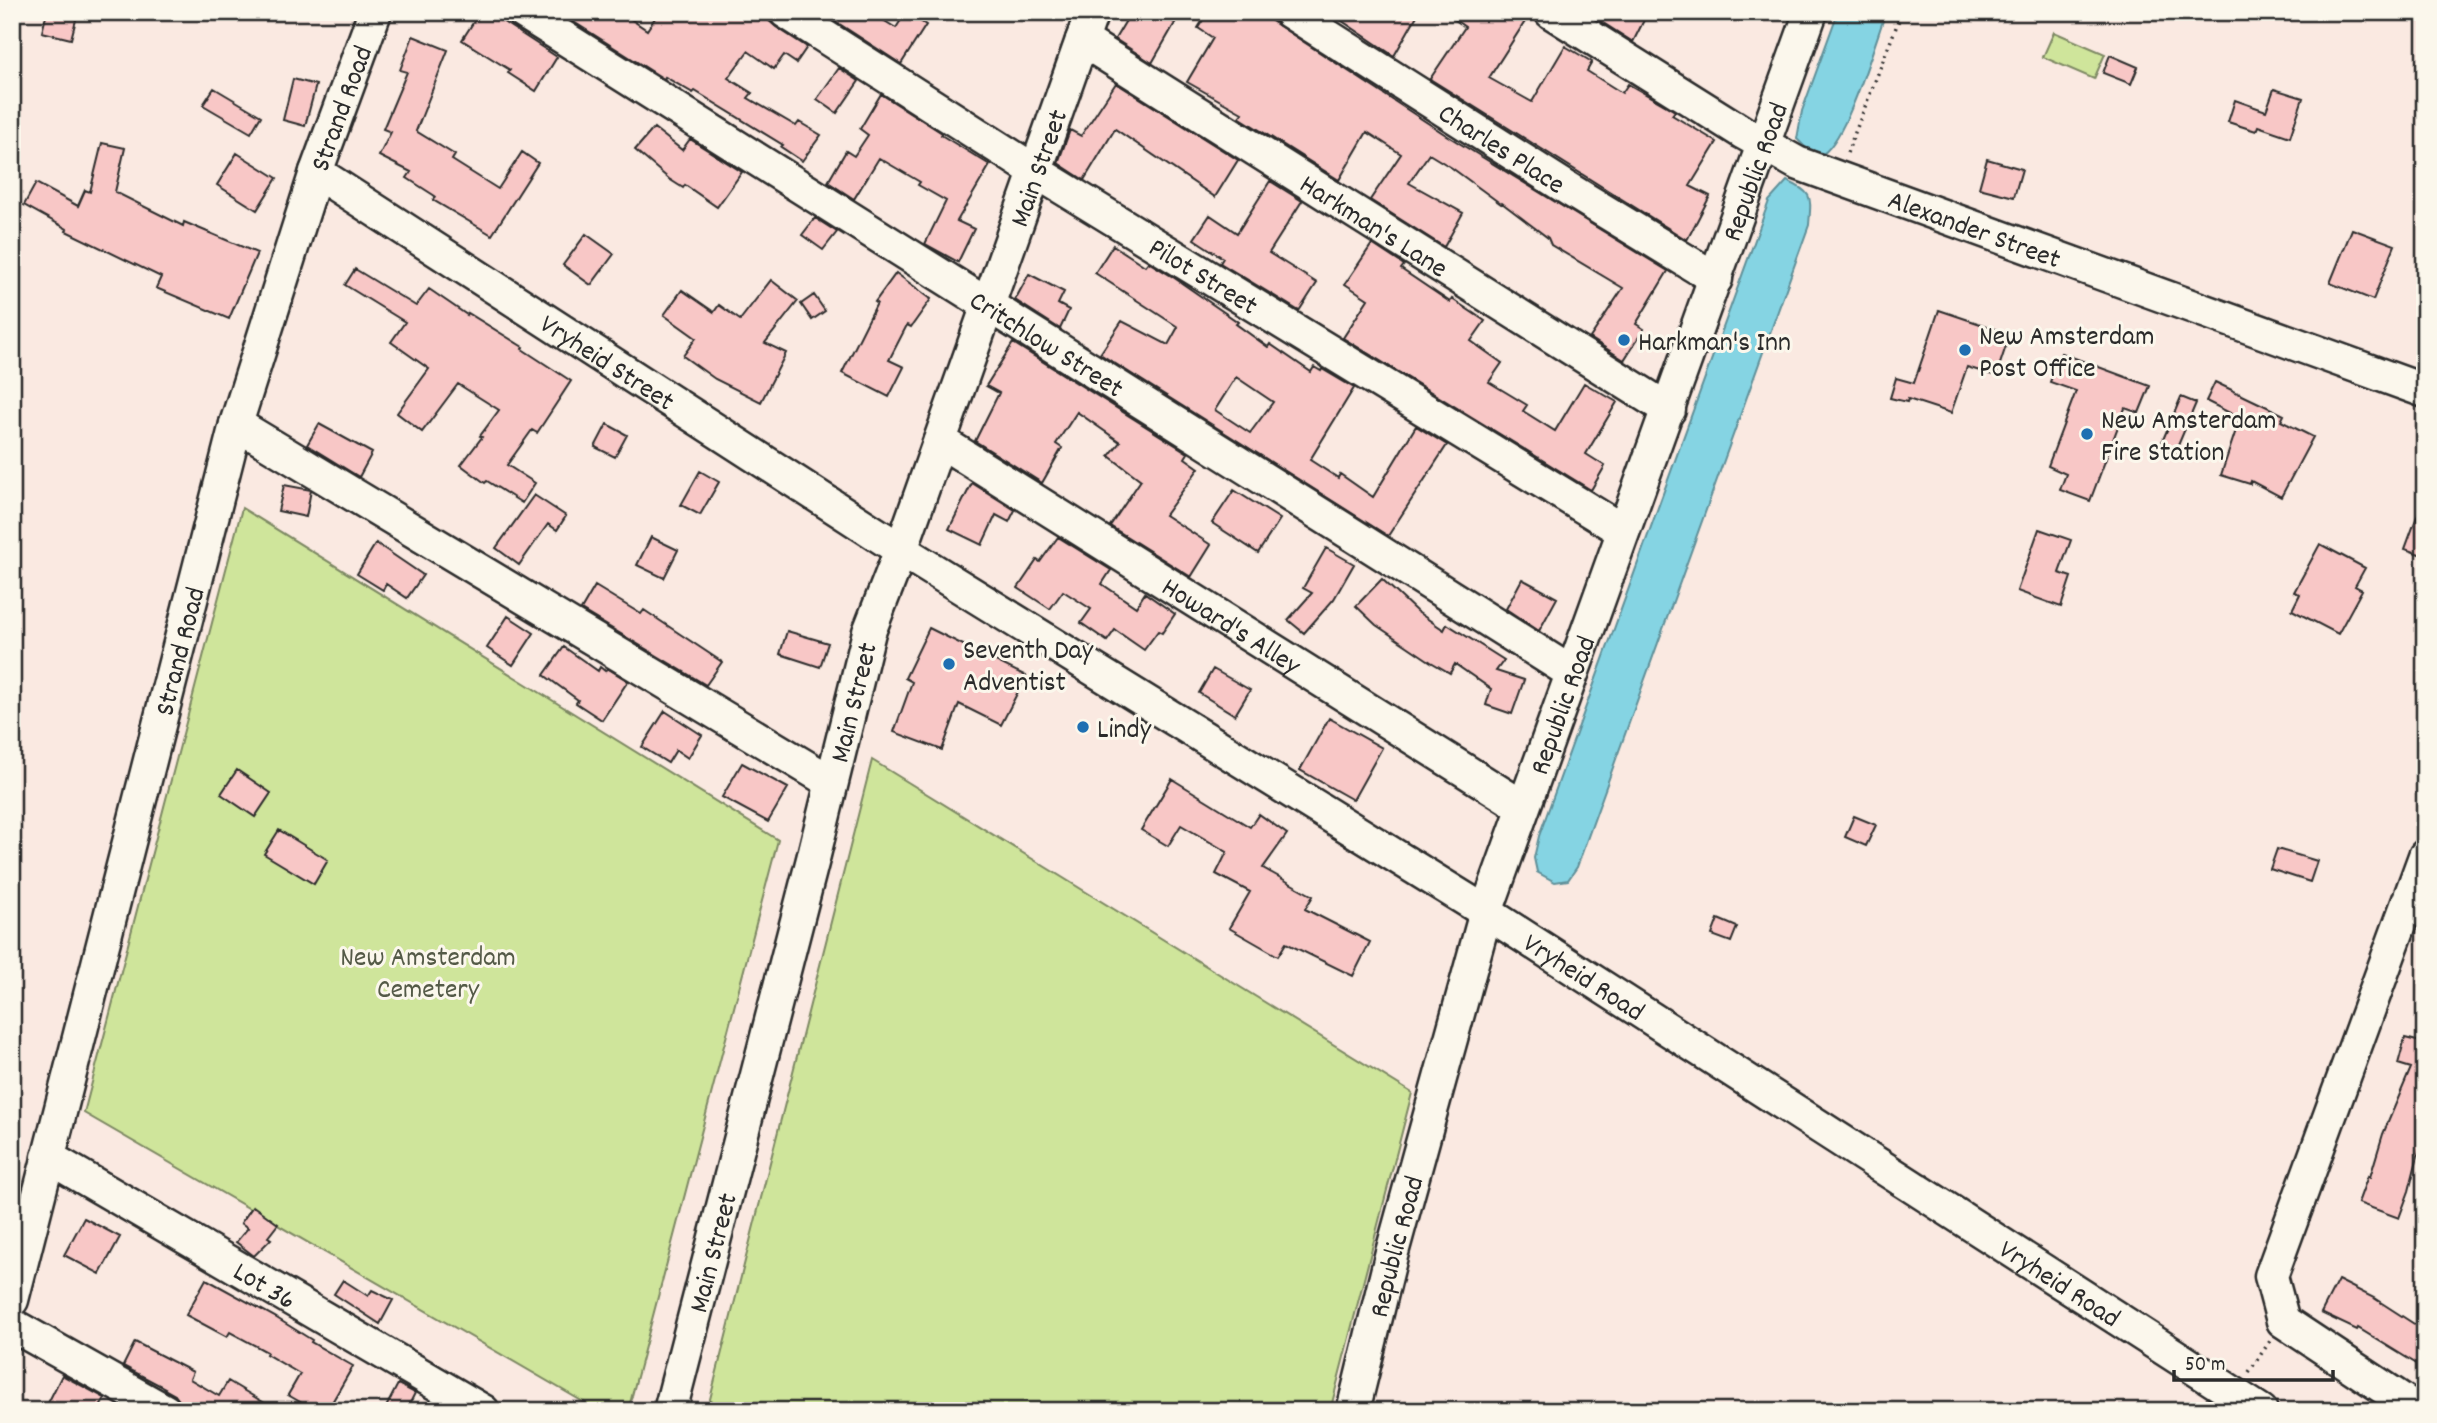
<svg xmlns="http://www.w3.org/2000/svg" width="2437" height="1423" font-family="Dekko,sans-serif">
	<rect width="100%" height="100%" fill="#fae9e1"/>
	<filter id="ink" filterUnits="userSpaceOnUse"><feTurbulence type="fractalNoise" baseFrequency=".0143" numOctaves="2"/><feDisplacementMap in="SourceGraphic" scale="14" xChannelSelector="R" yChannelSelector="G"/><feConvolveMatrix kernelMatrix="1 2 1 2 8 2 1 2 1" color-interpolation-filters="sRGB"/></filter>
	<g filter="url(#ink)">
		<path fill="#cfe59b" stroke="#7d8863" stroke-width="2" d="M2054 32 2105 54 2094 79 2043 57Z
			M242 508 778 840 628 1411H599L84 1113Z
			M872 760 1412 1093 1330 1411H707Z"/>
		<path fill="#85d4e3" stroke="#619099" stroke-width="2" d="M1838 12H1886C1874 45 1848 136 1823 154L1807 149 1797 139 1802 111Z
			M1787 181C1814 193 1811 197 1809 225L1577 867 1568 880 1555 882 1537 872 1534 858 1539 836 1769 201Z"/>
		<path fill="#f8c7c6" stroke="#2b2b2b" stroke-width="2" fill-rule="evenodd" d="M47 12H78L71 39 42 32Z
			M480 12H488L557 57 536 91 508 73 510 70 462 40Z
			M558 12H620L647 30 659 12H759L776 27 807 47 796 63 784 55 774 69 748 51 728 78 752 93 748 98 796 126 799 122 821 135 802 161 781 147 783 145 695 91 693 93 665 77 664 79Z
			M821 12H870L896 28 906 12 926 25 901 64Z
			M1131 12H1156L1175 23 1152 63 1115 39Z
			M1208 12H1258L1446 135 1668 271 1636 324 1644 329 1624 360 1590 338 1623 288 1551 245 1548 238 1502 203 1501 204 1452 168 1429 154 1409 183 1463 213 1444 247 1370 200 1401 154 1367 132 1339 180 1239 117 1242 113 1187 82 1213 38 1198 28Z
			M1329 12H1419L1394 56Z
			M1444 12H1513L1526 20 1489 78 1532 102 1565 46 1592 62 1587 71 1622 93 1628 84 1675 111 1672 115 1717 142 1690 186 1710 196 1687 240 1430 79 1465 27Z
			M1586 12H1648L1633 42Z
			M413 36 448 50 416 131 455 155 452 160 498 189 522 152 538 163 492 235 433 200 435 196 407 178 411 172 379 156 391 132 383 129 407 72 400 70Z
			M2110 55 2138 67 2131 84 2103 73Z
			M839 68 859 81 837 113 817 99Z
			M293 79 316 85 305 126 283 120Z
			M1116 83 1238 160 1215 197 1115 129 1084 180 1058 163 1070 130 1081 136Z
			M214 88 261 116 251 133 203 105Z
			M2274 89 2303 98 2290 137 2258 126 2256 131 2228 122 2235 100 2266 111Z
			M881 94 942 133 941 135 990 165 957 221 974 229 958 262 925 244 946 201 918 185 920 182 879 158 854 199 828 182 846 151 854 156 868 135 860 129Z
			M654 128 682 150 690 139 742 172 717 207 685 185 683 188 669 179 635 150Z
			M102 143 125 148 115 192 183 226 184 222 257 253 229 319 156 288 161 277 66 231 67 229 24 205 36 183 78 206 85 190 90 192Z
			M237 153 277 178 257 210 217 185Z
			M1987 159 2022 169 2014 197 1979 188Z
			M1270 181 1302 201 1269 253 1317 283 1299 311 1220 263 1223 258 1194 239 1210 215 1237 233Z
			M815 218 837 232 823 250 802 235Z
			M2352 229 2395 245 2373 300 2330 283Z
			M586 234 614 254 591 285 563 265Z
			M1372 244 1404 265 1401 269 1450 302 1452 299 1485 321 1471 341 1502 363 1489 382 1527 405 1523 411 1555 431 1584 383 1617 402 1586 454 1605 466 1591 490 1343 338 1368 299 1345 284Z
			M1113 245 1145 266 1148 262 1173 277 1238 322 1236 324 1268 347 1270 344 1311 372 1314 367 1321 371 1322 369 1354 388 1310 460 1338 478 1340 474 1373 497 1416 426 1447 445 1388 536 1100 354 1122 321 1168 345 1178 327 1095 273ZM1236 377 1273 402 1250 433 1215 410Z
			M355 269 416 306 429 289 467 315 468 313 523 347 522 349 571 381 537 433 532 430 507 465 535 483 522 503 487 481 485 483 461 465 482 437 480 436 499 410 458 384 422 432 397 413 429 369 391 342 405 322 345 285Z
			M896 273 931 299 911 327 907 325 889 360 904 367 889 397 842 373 877 303 875 302Z
			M1029 274 1064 292 1058 304 1069 310 1060 329 1015 300Z
			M771 280 798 301 765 343 786 353 761 402 715 379 683 356 696 338 664 315 682 290 714 312 719 305 740 320Z
			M814 295 825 311 812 320 801 304Z
			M1939 310 2010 334 1996 376 1967 367 1951 413 1908 399 1907 402 1890 398 1896 378 1914 383Z
			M1013 343 1188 453 1185 458 1199 468 1165 515 1211 545 1191 577 1110 526 1141 480 1109 456 1120 442 1077 412 1056 444 1062 448 1042 483 975 441 999 393 986 386Z
			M2061 353 2150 386 2139 413 2125 408 2090 501 2060 490 2066 474 2048 466 2076 391 2050 382Z
			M2215 382 2284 415 2281 421 2313 437 2281 497 2251 481 2250 484 2221 475 2240 418 2206 401Z
			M2181 397 2196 403 2174 455 2159 449Z
			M319 424 372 453 359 477 307 445Z
			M607 424 627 435 615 457 595 447Z
			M700 471 719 482 700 515 681 505Z
			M972 483 1015 510 1009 522 996 515 982 545 949 529Z
			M284 485 311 490 306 517 278 511Z
			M1234 490 1280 519 1258 553 1212 523Z
			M534 495 566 516 557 530 548 524 519 565 496 548Z
			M2423 500H2425V556L2405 549Z
			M2039 529 2071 540 2059 573 2071 577 2061 607 2017 591Z
			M651 537 678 550 664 578 637 565Z
			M1058 537 1111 570 1102 584 1136 607 1145 593 1175 614 1162 633 1158 631 1144 650 1115 630 1107 641 1081 623 1091 609 1063 591 1050 609 1018 588 1037 560 1040 562Z
			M376 543 423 575 407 598 386 584 383 590 357 574Z
			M2320 544 2365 568 2355 586 2362 590 2338 634 2292 610 2300 594 2294 592Z
			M1326 548 1354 564 1334 599 1304 633 1288 620 1312 593 1303 588Z
			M1382 579 1416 611 1444 630 1447 624 1504 660 1496 671 1524 680 1512 714 1486 705 1491 689 1455 664 1450 673 1431 662 1376 625 1356 606Z
			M1522 579 1557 598 1539 631 1506 609Z
			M595 586 641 614 644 610 722 662 706 685 581 610Z
			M508 616 534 633 513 665 487 648Z
			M929 628 1026 676 1001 725 959 704 942 750 894 732 912 682 905 678Z
			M787 631 828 643 820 667 780 654Z
			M564 647 598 671 600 667 605 671 607 668 628 681 602 720 576 703 578 700 544 675Z
			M1213 669 1250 690 1235 715 1199 693Z
			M665 711 702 735 688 758 676 750 668 763 642 747Z
			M1329 718 1382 748 1353 800 1300 770Z
			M742 763 788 788 768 822 722 797Z
			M237 770 271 793 255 817 221 794Z
			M1172 779 1250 827 1259 814 1287 834 1263 868 1313 896 1305 909 1370 942 1353 976 1286 943 1278 956 1229 928 1250 892 1216 874 1227 852 1181 825 1168 846 1141 830Z
			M1854 816 1876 825 1866 846 1845 837Z
			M279 830 328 860 314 884 264 854Z
			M2277 849 2317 861 2310 882 2270 869Z
			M1718 919 1737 927 1731 942 1712 935Z
			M2425 1034V1128L2409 1191 2399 1218 2358 1203 2368 1176 2370 1177 2383 1134 2411 1068 2398 1064 2405 1038 2421 1042Z
			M253 1206 278 1224 268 1237 271 1239 254 1256 236 1242 248 1228 241 1223Z
			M84 1218 120 1237 100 1274 64 1255Z
			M206 1279 275 1317 312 1340 311 1342 353 1366 327 1411H316L288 1395 300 1374 266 1354 267 1352 230 1332 227 1337 186 1315Z
			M343 1280 368 1296 372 1290 393 1300 380 1324 334 1294Z
			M2338 1280 2374 1298 2425 1331V1369L2358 1328 2357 1330 2321 1313Z
			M135 1342 193 1372 190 1379 219 1396 228 1381 278 1411H191L182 1405 175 1395 164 1389 165 1388 123 1366Z
			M62 1375 105 1398 98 1411H44Z
			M398 1384 415 1393 406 1411H384Z"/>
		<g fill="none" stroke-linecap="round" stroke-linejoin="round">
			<g stroke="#2b2b2b" stroke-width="37">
				<g id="minor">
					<path id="s1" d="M523 12 1572 673"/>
					<path id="s2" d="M786 12 1035 171 1623 531"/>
					<path id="s3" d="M1290 12 1570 190 1716 279"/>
					<path id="s4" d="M1551 12 1742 132 1797 163 2425 391"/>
					<path id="s5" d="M1082 40 1669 410"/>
					<path id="s6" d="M316 172 901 550 1486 912 2261 1411"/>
					<path d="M236 424 831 782"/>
					<path id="s7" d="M940 441 1523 807"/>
					<path id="s8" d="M48 1157 483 1411"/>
					<path id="s9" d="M12 1300 236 424 316 172 375 12"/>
					<path d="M12 1325 165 1411"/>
					<path id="s10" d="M670 1411 813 859 869 632 901 550 1092 12"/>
					<path id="s11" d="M1353 1411 1391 1256 1486 912 1811 12"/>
					<path d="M2419 1411 2283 1321 2271 1276 2425 856"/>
				</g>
			</g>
			<path stroke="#2b2b2b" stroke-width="3.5" stroke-dasharray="2 5" stroke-linecap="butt" d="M1847 153 1902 12
				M2249 1372 2270 1341"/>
			<use href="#minor" stroke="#fbf7ec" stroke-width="32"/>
		</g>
	</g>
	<g fill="#1f6fb2" stroke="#fbf7ec" stroke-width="2.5">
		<circle cx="1624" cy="340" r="7"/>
		<circle cx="1965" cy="350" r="7"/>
		<circle cx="2087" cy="434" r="7"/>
		<circle cx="949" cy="664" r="7"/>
		<circle cx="1083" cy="727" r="7"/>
	</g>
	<g text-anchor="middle" stroke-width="6" stroke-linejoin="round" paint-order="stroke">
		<g font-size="28" fill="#2b2b2b" stroke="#fbf7ec">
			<text dy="10" stroke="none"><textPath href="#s9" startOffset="1237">Strand Road</textPath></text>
			<text dy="10" stroke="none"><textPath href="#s3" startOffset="252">Charles Place</textPath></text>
			<text dy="10" stroke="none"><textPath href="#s10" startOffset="1298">Main Street</textPath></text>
			<text dy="10" stroke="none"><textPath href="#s11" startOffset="1304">Republic Road</textPath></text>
			<text dy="10" stroke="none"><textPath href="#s5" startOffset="346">Harkman's Lane</textPath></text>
			<text dy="10" stroke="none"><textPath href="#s4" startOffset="478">Alexander Street</textPath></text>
			<text dy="10" stroke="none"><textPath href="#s2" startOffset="494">Pilot Street</textPath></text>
			<text dy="10" stroke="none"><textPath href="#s1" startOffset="620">Critchlow Street</textPath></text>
			<text dy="10" stroke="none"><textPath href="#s6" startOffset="348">Vryheid Street</textPath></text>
			<text dy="10" stroke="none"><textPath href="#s7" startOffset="345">Howard's Alley</textPath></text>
			<text dy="10" stroke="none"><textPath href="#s9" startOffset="670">Strand Road</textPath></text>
			<text dy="10" stroke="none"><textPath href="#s10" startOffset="732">Main Street</textPath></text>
			<text dy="10" stroke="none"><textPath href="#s11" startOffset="737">Republic Road</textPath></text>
			<text dy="10" stroke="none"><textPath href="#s6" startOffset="1502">Vryheid Road</textPath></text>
			<text dy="10" stroke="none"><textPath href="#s11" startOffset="170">Republic Road</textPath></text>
			<text dy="10" stroke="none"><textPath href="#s10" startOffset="164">Main Street</textPath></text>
			<text dy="10" stroke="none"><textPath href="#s6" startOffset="2068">Vryheid Road</textPath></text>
			<text dy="10" stroke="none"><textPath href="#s8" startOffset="252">Lot 36</textPath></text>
		</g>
		<g font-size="28" fill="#2b2b2b" stroke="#fbf7ec" text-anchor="start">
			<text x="1979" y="344">New Amsterdam<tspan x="1979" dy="32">Post Office</tspan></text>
			<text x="1638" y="350">Harkman's Inn</text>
			<text x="2101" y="428">New Amsterdam<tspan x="2101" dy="32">Fire Station</tspan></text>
			<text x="963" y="658">Seventh Day<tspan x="963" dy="32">Adventist</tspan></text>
			<text x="1097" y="737">Lindy</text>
		</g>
		<g font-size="28" fill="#545a47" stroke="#fbf7ec">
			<text x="428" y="965">New Amsterdam<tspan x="428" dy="32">Cemetery</tspan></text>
		</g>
	</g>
	<rect width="2437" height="1423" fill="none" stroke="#fbf7ec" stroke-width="42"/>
	<rect x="21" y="21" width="2395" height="1381" fill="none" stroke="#2b2b2b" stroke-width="2.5" filter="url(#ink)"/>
	<path d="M2174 1370v10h159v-10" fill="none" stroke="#2b2b2b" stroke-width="3.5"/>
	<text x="2185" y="1370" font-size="21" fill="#2b2b2b" stroke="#fbf7ec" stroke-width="5" paint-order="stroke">50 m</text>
</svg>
